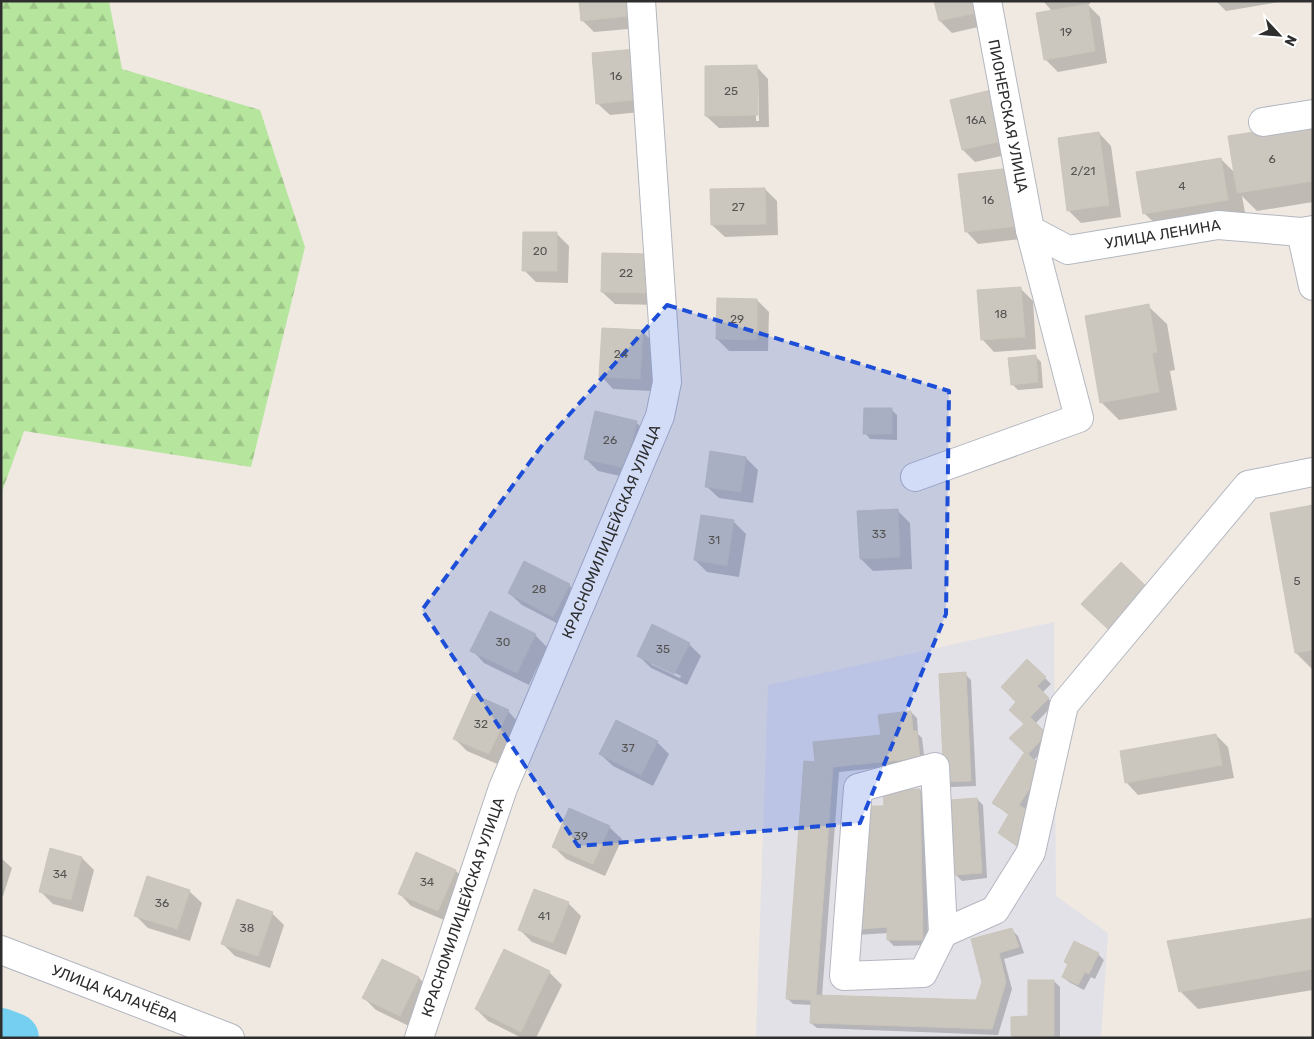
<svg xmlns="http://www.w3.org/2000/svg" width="1314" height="1039" font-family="Rubik,sans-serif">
	<defs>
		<pattern id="forest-firs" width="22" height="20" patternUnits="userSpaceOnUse" patternTransform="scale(1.25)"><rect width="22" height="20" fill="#b6e59e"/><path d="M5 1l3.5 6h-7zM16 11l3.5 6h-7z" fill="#9dc588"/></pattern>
	</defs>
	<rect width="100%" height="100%" fill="#efe9e1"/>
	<path fill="#e3e1e8" d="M1054 622 1056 896 1108 933 1101 1038H756L768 685Z"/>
	<path fill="url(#forest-firs)" d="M1 1H109L122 69 260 110 305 247 251 467 24 431 1 494Z"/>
	<path fill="#0003" fill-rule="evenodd" d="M580 1H638L640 28 594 32 582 20Z
		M986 1 991 24 952 33 940 21Z
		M1043 1H1090V4H1087L1100 17 1107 63 1058 72 1046 60 1052 11Z
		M1216 1H1285L1226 11Z
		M593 54 652 111 610 115 597 103Z
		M756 66 768 79 769 127 719 128 706 116ZM756 77H758L759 121H756Z
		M952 100 1014 153 975 162 963 150Z
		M1313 124V202L1257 211 1242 196 1246 218 1163 231 1144 213 1221 159 1236 174Z
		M1099 133 1111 146 1121 217 1081 223 1069 211Z
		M960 175 1029 238 978 244 966 231Z
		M765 189 777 201 778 235 725 237 712 225Z
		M556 233 569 246 568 283 536 282 524 270Z
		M603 255 662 305 615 304 602 292Z
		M1021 289 1033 301 1036 349 994 352 982 339Z
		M757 300 769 312 768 351H729L717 339Z
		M1148 306 1167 324 1175 370 1170 371 1177 410 1119 420 1101 402Z
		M642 331 655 344 652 391 613 389 601 376Z
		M1035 356 1041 362 1043 388 1018 390 1012 384Z
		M891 409 897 415V440L870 439 865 433Z
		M636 422 649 435 638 480 598 471 585 458Z
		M746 458 758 470 753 503 719 498 706 486Z
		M1313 506V670L1296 653Z
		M897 510 910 523 912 569 873 571 861 559Z
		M702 516 734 522 746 534 739 577 707 572 695 560Z
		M569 585 581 597 566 628 522 605 509 593Z
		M535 635 547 647 529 685 484 663 472 650Z
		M689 644 701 656 687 685 651 668 638 655ZM651 661 681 676 680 678 651 664Z
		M1028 661 1051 684 1042 693 1054 704 1035 724 1052 740 1033 761 1049 773 1025 810 1023 851 999 833 1010 816 994 803 1033 759 1011 738 1025 724 1018 702Z
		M965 674 971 680 976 786 951 787 945 781Z
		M508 711 520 724 502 766 467 751 454 738Z
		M911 712 917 718 918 734 922 738 925 763 839 772 822 996 977 1002 983 982 973 940 1012 930 1018 936 1024 953 1004 959 1012 989 998 1035 817 1028 811 1023 812 1005 793 1004 787 998 816 763 882 736Z
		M1216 735 1228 747 1234 778 1138 795 1126 782Z
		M657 742 669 754 653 786 613 766 600 754Z
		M920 790 926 796 928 945 894 946 888 940V933L857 935 865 913 885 807Z
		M977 799 983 805 987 878 962 881 956 875Z
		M609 827 622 839 605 876 566 859 554 847Z
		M417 854 456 871 468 883 451 923 411 906 399 893Z
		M1 858 12 868 3 896H1Z
		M82 858 94 870 83 912 53 904 40 891Z
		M189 891 202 903 190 941 148 928 136 916Z
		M568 903 581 916 566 955 532 942 520 930Z
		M272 913 284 925 270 968 235 956 223 944Z
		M1313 920V990L1198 1009 1180 991Z
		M505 951 549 972 562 985 536 1038H522L488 1021 476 1009Z
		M1098 954 1104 960 1095 979 1091 977 1084 990 1069 982 1063 977 1069 965 1065 961Z
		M382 960 419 978 431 990 413 1028 376 1010 364 998Z
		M1054 981 1060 987V1038H1015L1012 1036 1029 1018Z"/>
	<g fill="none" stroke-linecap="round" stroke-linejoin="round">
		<path stroke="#75cff0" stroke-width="50" d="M1 1033 14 1038"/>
	</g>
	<path fill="#cbc7bf" stroke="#cbc5ba" d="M579 1H627L628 16 581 21Z
		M934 1H977L980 12 939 21Z
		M1088 4 1095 51 1044 60 1036 13Z
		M636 49 641 99 596 104 592 53Z
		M757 65 758 115 705 116V66Z
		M991 90 1002 141 962 150 950 100Z
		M1313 123V181L1237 193 1228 136Z
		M1099 132 1109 205 1067 211 1058 138Z
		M1221 158 1228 200 1143 214 1136 172Z
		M1011 168 1018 226 965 232 958 174Z
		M765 188 766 224 711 225 710 189Z
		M523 232H557V271H522Z
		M602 253 651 254 650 293 601 292Z
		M1021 287 1025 337 981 340 977 290Z
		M717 298 757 299V340L716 339Z
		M1149 304 1157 352 1152 353 1159 392 1100 403 1085 316Z
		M602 328 643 330 640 379 599 377Z
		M1036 355 1038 382 1011 385 1008 358Z
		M864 408H892V434H863Z
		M595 411 637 421 626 468 584 459Z
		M710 451 746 457 741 492 705 487Z
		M1313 505V650L1295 653 1270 513Z
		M898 509 900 557 860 559 857 511Z
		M701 515 734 520 727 566 694 560Z
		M524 561 570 584 553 617 508 593Z
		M1121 562 1149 589 1109 630 1081 604Z
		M490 611 536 634 517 673 470 651Z
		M652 624 690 643 674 674 637 656Z
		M1027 659 1046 677 1037 686 1049 698 1030 717 1047 734 1027 755 1009 738 1024 724 1009 710 1016 702 1001 687Z
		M966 672 971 781 944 782 939 674Z
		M473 694 509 710 489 754 453 739Z
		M911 711 913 731H917L920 758 833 767 816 995 976 1000 982 982 971 939 1012 928 1019 947 999 953 1006 982 992 1029 810 1023 811 1000 786 999 804 761 815 762 813 742 881 735 878 715Z
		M616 720 658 741 641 775 599 754Z
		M1216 734 1222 765 1125 783 1120 751Z
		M1024 753 1044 766 1019 805 1036 816 1017 846 998 833 1009 814 992 803Z
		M920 789 923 940H887V927L850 930V912H864L862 806H884L883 790Z
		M977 798 982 873 955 875 950 800Z
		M569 808 610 826 593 864 552 847Z
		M50 848 82 857 71 900 39 892Z
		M416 852 456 870 438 911 398 894Z
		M147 876 190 890 177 929 134 916Z
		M534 889 569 902 553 943 518 930Z
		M237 899 273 912 258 956 221 944Z
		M1313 918V969L1179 992 1167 941Z
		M1074 941 1099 953 1089 974 1085 972 1078 985 1062 977 1068 964 1064 962Z
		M504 949 550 971 521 1032 475 1009Z
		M382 959 419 977 400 1016 362 998Z
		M1028 980H1054V1036H1011V1017L1028 1016Z"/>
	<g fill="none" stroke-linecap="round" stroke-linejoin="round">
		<g stroke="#b4b7c1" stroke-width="30">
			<g id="minor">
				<path d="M1263 122 1313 114"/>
				<path id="s1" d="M1030 230 1068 250 1218 225 1301 232 1313 230"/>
				<path d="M1301 232 1313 286"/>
				<path d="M915 477 1079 418 1030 230 987 1"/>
				<path d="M935 767 943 933 923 973 844 976 858 788Z"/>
				<path d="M943 933 995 910 1031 852 1064 705 1248 485 1313 472"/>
				<path id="s2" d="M1 950 230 1038"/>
				<path id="s3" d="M419 1038 503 788 660 416 667 382 641 1"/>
			</g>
		</g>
		<use href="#minor" stroke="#fff" stroke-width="28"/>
	</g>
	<path fill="#1d4ed8" fill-opacity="0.2" stroke="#1d4ed8" stroke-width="4" stroke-dasharray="10 6" stroke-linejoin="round" d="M667 305 949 391 946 614 860 823 578 846 422 610 543 444Z"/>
	<g text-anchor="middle" stroke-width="5" stroke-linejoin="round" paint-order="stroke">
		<g font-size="12" fill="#555452">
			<text x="1066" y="36">19</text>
			<text x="616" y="80">16</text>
			<text x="731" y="95">25</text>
			<text x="976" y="124">16А</text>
			<text x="1272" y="163">6</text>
			<text x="1083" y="175">2/21</text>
			<text x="1182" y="190">4</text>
			<text x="988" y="204">16</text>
			<text x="738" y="211">27</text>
			<text x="540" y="255">20</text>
			<text x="626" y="277">22</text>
			<text x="1001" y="318">18</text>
			<text x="737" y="323">29</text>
			<text x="621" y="358">24</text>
			<text x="610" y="444">26</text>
			<text x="879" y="538">33</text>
			<text x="714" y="544">31</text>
			<text x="1297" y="585">5</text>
			<text x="539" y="593">28</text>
			<text x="503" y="646">30</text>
			<text x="663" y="653">35</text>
			<text x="481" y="728">32</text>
			<text x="628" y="752">37</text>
			<text x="581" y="840">39</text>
			<text x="60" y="878">34</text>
			<text x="427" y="886">34</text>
			<text x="162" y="907">36</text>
			<text x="544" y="920">41</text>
			<text x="247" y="932">38</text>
		</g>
		<g font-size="15" fill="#2e2e2e" stroke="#fff">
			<text transform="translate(1008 116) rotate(79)" y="5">ПИОНЕРСКАЯ УЛИЦА</text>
			<text dy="5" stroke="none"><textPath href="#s1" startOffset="139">УЛИЦА ЛЕНИНА</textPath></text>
			<text dy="5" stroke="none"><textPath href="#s3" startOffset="542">КРАСНОМИЛИЦЕЙСКАЯ УЛИЦА</textPath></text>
			<text dy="5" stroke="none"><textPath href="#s3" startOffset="138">КРАСНОМИЛИЦЕЙСКАЯ УЛИЦА</textPath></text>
			<text dy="5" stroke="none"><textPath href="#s2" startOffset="122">УЛИЦА КАЛАЧЁВА</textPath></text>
		</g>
	</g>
	<rect width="1314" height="1039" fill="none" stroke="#2e2e2e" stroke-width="5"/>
	<g transform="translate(1279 35) rotate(116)" stroke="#ffffff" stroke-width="4" paint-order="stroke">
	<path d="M0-4L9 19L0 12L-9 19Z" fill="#2e2e2e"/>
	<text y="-8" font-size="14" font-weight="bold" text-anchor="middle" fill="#2e2e2e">N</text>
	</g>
</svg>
